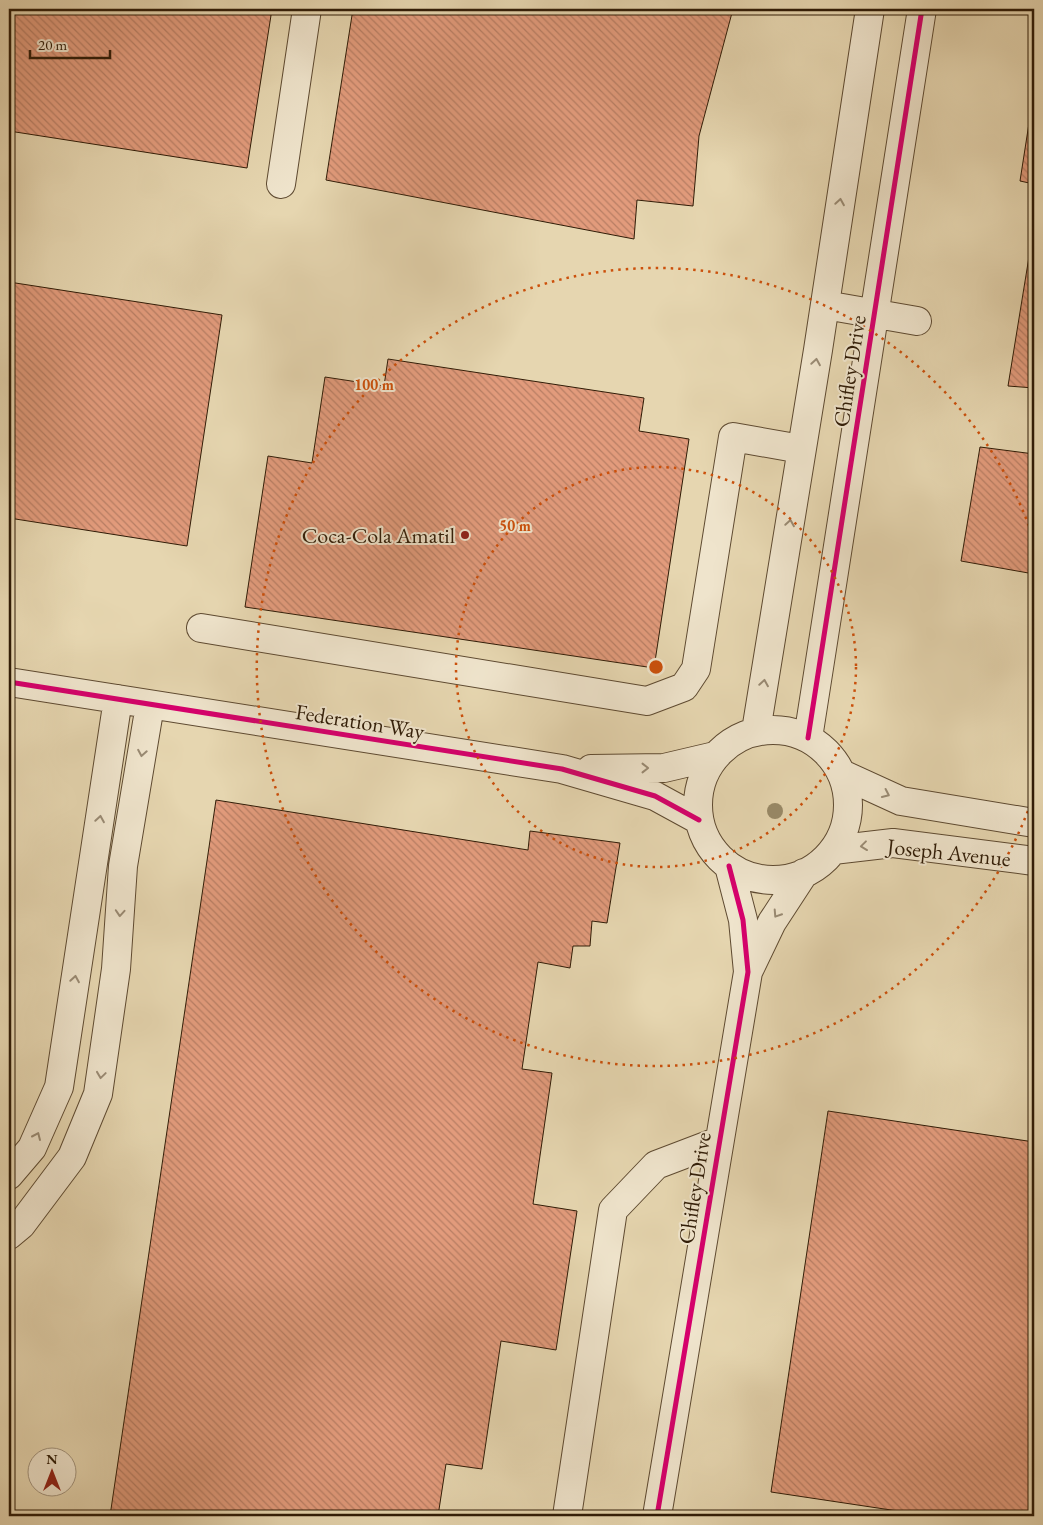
<svg xmlns="http://www.w3.org/2000/svg" width="1043" height="1525" font-family="'EB Garamond',serif">
	<defs>
		<pattern id="building-back-hatch" width="6" height="6" patternUnits="userSpaceOnUse" patternTransform="scale(1.25)"><rect width="6" height="6" fill="#e29b7c"/><path d="M-1 5l2 2M0 0l6 6M5-1l2 2" fill="none" stroke="#b87e64"/></pattern>
	</defs>
	<rect width="100%" height="100%" fill="#e6d6b0"/>
	<filter id="stains"><feTurbulence type="fractalNoise" baseFrequency=".004" numOctaves="4"/><feColorMatrix values="0 0 0 0 .2 0 0 0 0 .09 0 0 0 0 .02 0 0 0 .5 -.17"/></filter>
	<radialGradient id="worn" r=".72"><stop offset=".6" stop-color="#630" stop-opacity="0"/><stop offset="1" stop-color="#630" stop-opacity=".3"/></radialGradient>
	<path fill="url(#building-back-hatch)" stroke="#301c07" d="M9 9H272L247 168 9 131Z
		M353 9H733L699 136 693 206 637 200 634 239 326 180Z
		M1034 91V184L1020 181Z
		M1034 226V388L1008 386Z
		M9 282 222 315 187 546 9 518Z
		M388 359 644 398 639 431 689 439 654 668 245 607 268 456 312 463 325 377 384 386Z
		M980 447 1034 454V574L961 561Z
		M216 800 528 850 530 831 620 843 607 923 592 921 590 946H573L570 968 538 962 522 1069 552 1073 533 1204 577 1211 556 1350 501 1341 482 1469 446 1464 438 1516H110Z
		M828 1111 1034 1142V1516H931L771 1492Z"/>
	<g fill="none" stroke-linecap="round" stroke-linejoin="round">
		<g stroke="#5e4a31" stroke-width="30">
			<path id="minor" d="M281 184 307 9
				M825 305 917 321
				M201 628 647 701 684 687 696 669 733 437 801 449
				M9 682 562 769 655 796 699 820
				M698 805a75 75 0 1 1 150 0a75 75 0 1 1-150 0Z
				M756 731 818 350 870 9
				M808 738 922 9
				M591 769 664 768 715 756
				M842 774 901 801 1034 823
				M833 850 893 843 1034 861
				M748 972 772 922 804 873
				M9 1175 32 1148 59 1087 118 699
				M9 1235 21 1225 72 1157 98 1094 116 969 123 866 150 705
				M567 1516 613 1210 656 1165 719 1141
				M657 1516 748 972 743 920 729 866"/>
		</g>
		<use href="#minor" stroke="#efe4cc" stroke-width="28"/>
		<g stroke="#efe4cc" stroke-width="8">
			<path id="cycleway" d="M9 682 562 769 655 796 699 820
				M808 738 922 9
				M657 1516 748 972 743 920 729 866"/>
		</g>
		<use href="#cycleway" stroke="#d6006c" stroke-width="5"/>
	</g>
	<circle fill="#998a68" cx="775" cy="811" r="8"/>
	<defs><path id="oneway-chevron" d="M-2-3.5L2.5 0L-2 3.5" fill="none" stroke-width="1.6" stroke-linecap="round" stroke-linejoin="round" transform="scale(1.25)"/></defs>
	<g stroke="#998a73">
		<use href="#oneway-chevron" transform="translate(840 202) rotate(-81)"/>
		<use href="#oneway-chevron" transform="translate(816 362) rotate(-81)"/>
		<use href="#oneway-chevron" transform="translate(790 523) rotate(-81)"/>
		<use href="#oneway-chevron" transform="translate(764 683) rotate(-81)"/>
		<use href="#oneway-chevron" transform="translate(142 753) rotate(100)"/>
		<use href="#oneway-chevron" transform="translate(645 768)"/>
		<use href="#oneway-chevron" transform="translate(886 794) rotate(25)"/>
		<use href="#oneway-chevron" transform="translate(100 819) rotate(-81)"/>
		<use href="#oneway-chevron" transform="translate(864 846) rotate(173)"/>
		<use href="#oneway-chevron" transform="translate(120 913) rotate(94)"/>
		<use href="#oneway-chevron" transform="translate(777 914) rotate(123)"/>
		<use href="#oneway-chevron" transform="translate(75 979) rotate(-81)"/>
		<use href="#oneway-chevron" transform="translate(101 1075) rotate(98)"/>
		<use href="#oneway-chevron" transform="translate(37 1136) rotate(-66)"/>
	</g>
	<g fill="none" stroke="#cc500b" stroke-width="2.5" stroke-dasharray="2.5 5">
		<circle cx="656" cy="667" r="200"/>
		<path d="M1033 797A399 399 0 1 1 1033 537"/>
	</g>
	<circle fill="#8f2418" stroke="#efe4cc" stroke-width="2" cx="465" cy="535" r="5"/>
	<g text-anchor="middle" stroke-width="4" stroke-linejoin="round" paint-order="stroke">
		<g font-size="22" fill="#301c07" stroke="#efe4cc">
			<text transform="translate(849 371) rotate(-81)" y="8">Chifley Drive</text>
			<text transform="translate(360 721) rotate(9)" y="8">Federation Way</text>
			<text transform="translate(949 852) rotate(6)" y="8">Joseph Avenue</text>
			<text transform="translate(694 1188) rotate(-81)" y="8">Chifley Drive</text>
		</g>
		<g font-size="22" fill="#301c07" stroke="#efe4cc" text-anchor="end">
			<text x="455" y="543">Coca-Cola Amatil</text>
		</g>
	</g>
	<circle cx="656" cy="667" r="8" fill="#cc500b" stroke="#efe4cc" stroke-width="2.5"/>
	<g font-size="15" text-anchor="middle" font-weight="bold" fill="#cc500b" stroke="#efe4cc" stroke-width="4" stroke-linejoin="round" paint-order="stroke">
		<text x="374" y="390">100 m</text>
		<text x="515" y="531">50 m</text>
	</g>
	<rect width="1043" height="1525" fill="none" stroke="#e6d6b0" stroke-width="30"/>
	<rect x="10" y="10" width="1023" height="1505" fill="none" stroke="#301c07" stroke-width="2.5"/>
	<rect x="15" y="15" width="1013" height="1495" fill="none" stroke="#301c07"/>
	<g transform="translate(52 1472)"><circle r="24" fill="#efe4cc" stroke="#a3947d"/>
	<path d="M0-4L9 19L0 12L-9 19Z" fill="#8f2418"/>
	<text y="-8" font-size="14" font-weight="bold" text-anchor="middle" fill="#301c07">N</text>
	</g>
	<path d="M30 50v8h80v-8" fill="none" stroke="#301c07" stroke-width="2.5"/>
	<text x="38" y="50" font-size="15" fill="#301c07" stroke="#efe4cc" stroke-width="4" paint-order="stroke">20 m</text>
	<rect width="100%" height="100%" filter="url(#stains)"/>
	<rect width="100%" height="100%" fill="url(#worn)"/>
</svg>
